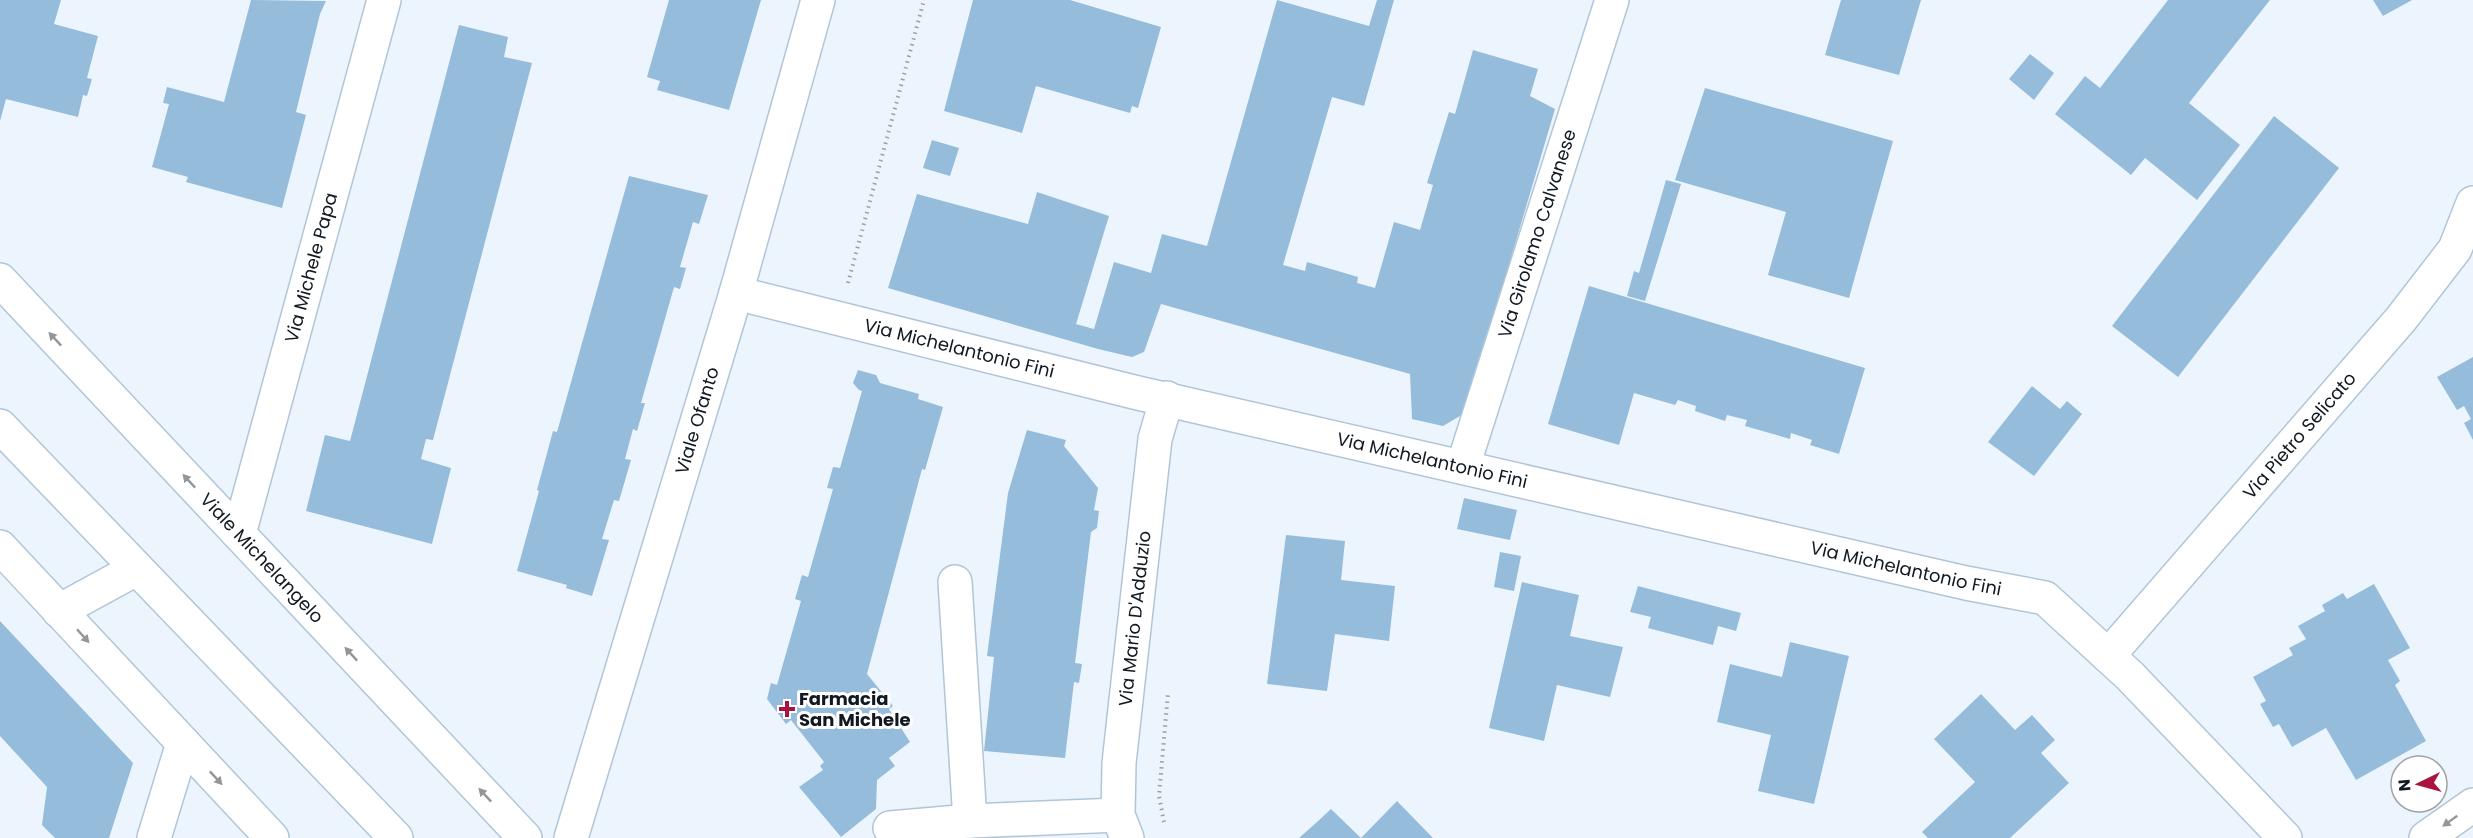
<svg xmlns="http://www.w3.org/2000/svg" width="2473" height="838" font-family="Poppins,sans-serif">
	<rect width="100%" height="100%" fill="#ecf5fd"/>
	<path fill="#96bcdc" d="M0 0H61L54 24 98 36 87 78 92 79 87 96 83 95 78 117 6 99 0 121Z
		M251 0 326 1 320 14 296 112 306 115 282 208 186 182 188 177 152 167 169 104 163 103 167 87 224 102Z
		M669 0H761L729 110 657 90 660 81 647 77Z
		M973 0H1070L1161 27 1138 108 1132 106 1130 113 1036 86 1022 133 944 111Z
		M1277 0 1369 26 1377 0H1394L1364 106 1332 97 1283 265 1305 271 1307 262 1358 277 1357 283 1375 288 1394 222 1420 230 1433 185 1427 183 1449 112 1455 114 1473 50 1538 69 1530 96 1555 109 1465 413 1443 426 1412 419 1410 374 1161 304 1144 352 1132 357 1098 349 888 288 917 194 1028 224 1037 192 1109 216 1076 324 1094 329 1114 262 1151 273 1162 234 1207 246Z
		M1841 0H1921L1899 75 1825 55Z
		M2168 0H2270L2189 103 2240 145 2197 200 2145 158 2131 175 2055 114 2085 76 2100 88Z
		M2373 0H2412L2383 16Z
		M459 25 508 37 504 57 532 63 433 440 426 439 421 459 451 468 432 544 306 511 325 435 350 441Z
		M2030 54 2054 73 2034 100 2009 79Z
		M1705 88 1893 141 1849 298 1768 275 1786 212 1675 180Z
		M2274 116 2339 168 2178 377 2112 326Z
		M932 140 959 148 950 176 923 168Z
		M629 176 708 195 699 224 693 222 680 267 686 268 680 289 674 287 641 403H645L637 431 633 429 625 459 631 460 619 501 614 500 602 539 609 540 592 596 566 588 567 585 517 571 539 491 537 490 553 431 557 432Z
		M1666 180 1681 184 1645 301 1627 296 1634 271 1639 273Z
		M1589 286 1865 368 1839 454 1810 445 1812 440 1791 433 1790 439 1745 426 1747 420 1727 415 1725 421 1695 411 1696 406 1678 400 1675 405 1634 393 1619 445 1548 424Z
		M2473 357V440L2464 423 2471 419 2464 406 2457 410 2437 377Z
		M858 370 876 375 880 383 919 394 918 399 943 407 925 470 922 469 867 674 893 706 889 709 910 742 889 758 895 766 877 780 876 809 841 837 799 787 823 770 820 766 824 762 791 720 786 724 767 699 771 683 777 685 801 601 795 599 802 575 808 577 833 489 827 488 833 467 840 468 862 391 859 390 853 383Z
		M2032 386 2060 409 2067 401 2082 414 2034 476 1988 442Z
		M1027 430 1066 440 1064 446 1098 488 1094 510 1099 511 1097 528 1091 532 1075 663 1082 664 1079 683 1074 682 1065 758 984 751 994 657 987 656 1008 493Z
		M1464 498 1517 510 1510 540 1457 529Z
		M1286 535 1345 541 1341 580 1395 586 1389 641 1335 634 1327 691 1267 684Z
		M1500 552 1521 556 1514 591 1494 587Z
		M1522 582 1579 595 1570 636 1623 647 1610 697 1557 685 1544 741 1489 728Z
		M2374 584 2410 648 2388 660 2400 681 2395 685 2426 741 2356 780 2326 728 2292 747 2279 724 2273 727 2260 704 2266 701 2253 677 2293 655 2289 648 2306 639 2298 626 2325 611 2322 605 2343 593 2347 599Z
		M1638 586 1741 613 1736 631 1718 626 1713 645 1648 628 1651 617 1630 612Z
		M0 621 133 763 109 838H55L42 825 47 787 0 736Z
		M1790 642 1849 656 1814 804 1758 791 1771 735 1717 722 1730 664 1782 677Z
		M1981 694 2015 730 2032 715 2055 740 2041 753 2069 783 2010 838H1928L1922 832 1975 782 1934 739Z
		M1397 801 1433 838H1361Z
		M1331 809 1361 838H1299L1317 822Z"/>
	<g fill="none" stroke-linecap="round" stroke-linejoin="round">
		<g stroke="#b0c6d8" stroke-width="36">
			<g id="minor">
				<path id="s1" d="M0 280 525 838"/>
				<path id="s2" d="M736 293 1138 393 1966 583 2045 598 2130 676 2285 838"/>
				<path d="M0 426 396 838"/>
				<path id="s3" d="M1463 466 1612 0"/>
				<path id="s4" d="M239 534 384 0"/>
				<path d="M0 547 272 838"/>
				<path d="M955 582 970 821"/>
				<path d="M59 611 136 569"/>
				<path id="s5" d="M2108 656 2401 319 2455 249 2473 203"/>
				<path d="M890 828 970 821 1118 815"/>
				<path d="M154 838 183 743"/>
				<path id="s6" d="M1127 838 1118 815 1119 763 1155 439 1167 398"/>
				<path d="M2426 838 2473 805"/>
			</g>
		</g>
		<g stroke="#b0c6d8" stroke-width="36">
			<g id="major">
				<path id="s7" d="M571 838 736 293 818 0"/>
			</g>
		</g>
		<path stroke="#99a1a9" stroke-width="4" stroke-dasharray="1.5 4.5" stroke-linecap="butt" d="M848 283 924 0
			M1164 822 1159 796 1168 693"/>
		<use href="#minor" stroke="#fff" stroke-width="33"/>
		<use href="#major" stroke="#fff" stroke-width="33"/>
	</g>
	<defs><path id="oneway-solid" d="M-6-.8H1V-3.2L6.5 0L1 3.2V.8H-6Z" transform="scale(1.5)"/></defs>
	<g fill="#94979a">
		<use href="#oneway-solid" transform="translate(55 339) rotate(-133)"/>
		<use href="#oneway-solid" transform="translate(189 481) rotate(-133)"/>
		<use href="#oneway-solid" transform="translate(83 636) rotate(48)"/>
		<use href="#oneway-solid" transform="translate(351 654) rotate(-133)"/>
		<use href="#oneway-solid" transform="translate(216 778) rotate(47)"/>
		<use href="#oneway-solid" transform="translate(485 795) rotate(-133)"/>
		<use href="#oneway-solid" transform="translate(2450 821) rotate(144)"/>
	</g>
	<path fill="#aa1441" stroke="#fff" stroke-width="2" d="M784 700h6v6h6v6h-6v6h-6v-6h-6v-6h6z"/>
	<g text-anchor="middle" stroke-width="6" stroke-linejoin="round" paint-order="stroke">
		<g font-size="18" fill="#11181f" stroke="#fff">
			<text dy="6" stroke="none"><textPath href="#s3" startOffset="244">Via Girolamo Calvanese</textPath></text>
			<text dy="6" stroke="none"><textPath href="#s4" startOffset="276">Via Michele Papa</textPath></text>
			<text dy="6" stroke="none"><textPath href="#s2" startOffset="230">Via Michelantonio Fini</textPath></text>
			<text dy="6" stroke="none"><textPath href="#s7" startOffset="436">Viale Ofanto</textPath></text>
			<text dy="6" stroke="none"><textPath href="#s5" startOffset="292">Via Pietro Selicato</textPath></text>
			<text dy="6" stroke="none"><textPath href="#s2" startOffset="716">Via Michelantonio Fini</textPath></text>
			<text dy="6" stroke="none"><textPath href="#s1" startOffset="382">Viale Michelangelo</textPath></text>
			<text dy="6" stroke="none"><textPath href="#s2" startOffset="1202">Via Michelantonio Fini</textPath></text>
			<text dy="6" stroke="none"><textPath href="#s6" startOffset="222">Via Mario D'Adduzio</textPath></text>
		</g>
		<g font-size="18" font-weight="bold" fill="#11181f" stroke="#fff" text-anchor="start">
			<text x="799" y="705">Farmacia<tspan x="799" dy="21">San Michele</tspan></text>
		</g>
	</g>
	<g transform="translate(2419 784) rotate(265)"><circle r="28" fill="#ffffff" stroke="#a0a3a5" stroke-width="1.5"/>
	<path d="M0-4.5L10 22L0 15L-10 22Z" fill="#aa1441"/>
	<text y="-9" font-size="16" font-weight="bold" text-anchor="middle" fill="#11181f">N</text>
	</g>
</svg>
